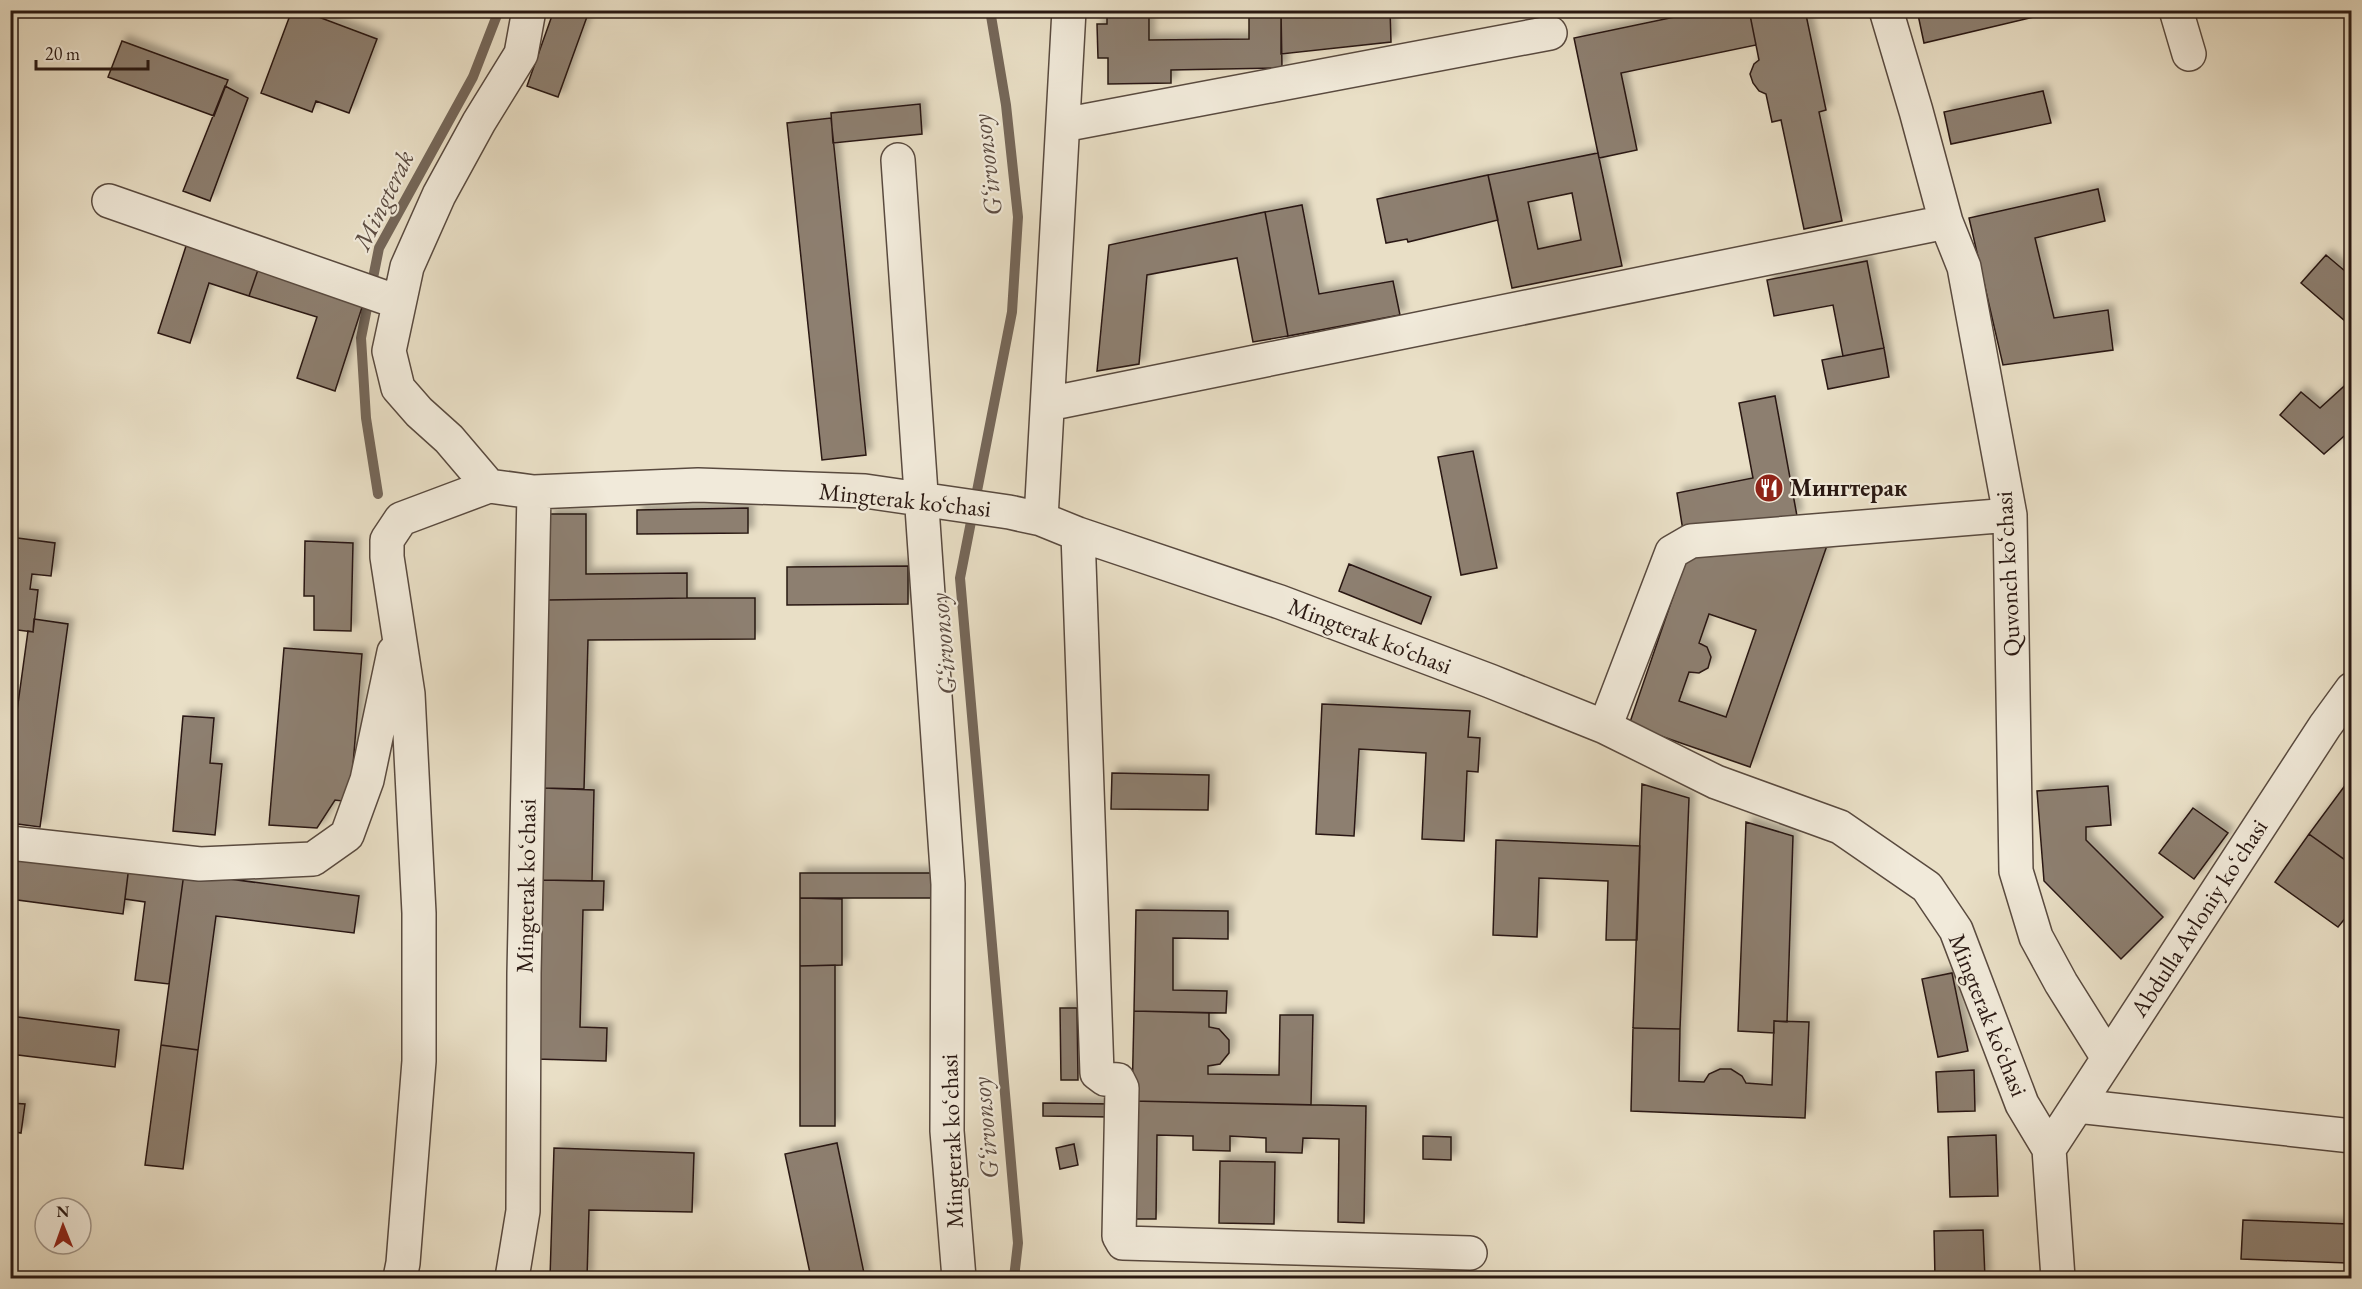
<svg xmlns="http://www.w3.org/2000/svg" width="2362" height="1289" font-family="'EB Garamond',serif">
	<defs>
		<filter id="shadow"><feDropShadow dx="5.5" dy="-5.5" stdDeviation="3" flood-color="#0004"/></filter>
	</defs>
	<rect width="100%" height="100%" fill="#e9dfc6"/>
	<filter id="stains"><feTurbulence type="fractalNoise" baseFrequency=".00333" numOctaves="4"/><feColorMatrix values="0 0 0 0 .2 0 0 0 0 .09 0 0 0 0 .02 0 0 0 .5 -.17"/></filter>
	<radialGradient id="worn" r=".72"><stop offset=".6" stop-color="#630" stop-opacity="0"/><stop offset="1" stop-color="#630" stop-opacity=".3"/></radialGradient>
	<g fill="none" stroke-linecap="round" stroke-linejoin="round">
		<path stroke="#756759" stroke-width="10" d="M990 10 1006 105 1018 217 1012 312 960 578 1018 1243 1014 1278
			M378 494 366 418 361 338 379 248 473 77 499 10"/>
	</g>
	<path fill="#8d7f70" stroke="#291812" stroke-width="1.5" fill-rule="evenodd" filter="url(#shadow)" d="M292 10H300L377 39 349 113 316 101 312 112 261 93Z
		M554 10H579L588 14 558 97 527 86Z
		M1107 10H1149V40L1249 39V10H1281L1282 68 1171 70V83L1108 84V58H1098L1097 24H1107Z
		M1281 10H1390L1391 42 1281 54Z
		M1390 10H1510L1511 15 1390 17Z
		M1708 10H1749L1756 45 1621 73 1637 150 1599 158 1574 38Z
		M1749 10H1805L1826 110 1819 112 1842 221 1804 229 1781 120 1772 122 1766 94 1759 91 1753 83 1750 74 1754 64 1759 60Z
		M1917 10H2032L2034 17 1924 43Z
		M122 41 228 80 214 116 108 77Z
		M225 86 248 98 210 201 183 191Z
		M2043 91 2051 123 1951 144 1944 112Z
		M920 104 922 134 833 143 831 113Z
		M831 118 866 455 822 460 787 123Z
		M1598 153 1622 266 1512 288 1488 175ZM1572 193 1581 240 1538 249 1528 202Z
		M1488 175 1498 220 1408 242 1407 239 1386 243 1377 199Z
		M2098 189 2105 221 2035 238 2054 318 2108 310 2113 350 2003 365 1969 218Z
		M1302 205 1319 294 1393 281 1400 315 1288 336 1265 212Z
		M1265 212 1288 336 1253 342 1237 258 1147 275 1139 364 1097 371 1109 245Z
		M188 240 260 264 249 296 209 283 190 343 158 333Z
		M2326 255 2352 277V327L2301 283Z
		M1867 261 1884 348 1843 356 1833 305 1774 316 1767 280Z
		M260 264 365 298 335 391 297 378 317 317 249 296Z
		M1884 348 1889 377 1828 389 1822 360Z
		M2352 379V429L2324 454 2280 415 2301 392 2320 408Z
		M1775 396 1797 516 1684 537 1677 493 1753 478 1739 403Z
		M1473 451 1497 568 1461 575 1438 457Z
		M748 508V533L637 534V510Z
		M548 514H586V574L687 573V598L548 600Z
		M1831 534 1750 767 1629 725 1689 550ZM1709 614 1756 630 1726 717 1679 701 1689 672 1699 673 1708 668 1711 657 1707 647 1699 643Z
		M10 537 55 543 51 576 32 574 30 589 38 590 33 632 10 629Z
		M305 541 353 543 351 631 314 630V596H304Z
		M1349 564 1431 597 1421 624 1339 591Z
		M908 566V604L787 605V567Z
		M687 598H755V639L588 640 584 789 543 788 548 600Z
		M34 619 68 624 40 827 10 823V762L28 631 33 632Z
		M284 648 362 654 350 802 335 800 317 828 269 825Z
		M1322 704 1470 711 1468 737 1480 738 1478 772 1467 771 1464 841 1422 839 1426 753 1359 749 1354 836 1316 834Z
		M183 716 214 718 210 763 222 764 215 835 173 831Z
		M1112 773 1209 775 1208 810 1111 809Z
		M2352 776V865L2309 834Z
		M1642 784 1689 798 1680 1029 1633 1028Z
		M2108 786 2111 825 2086 827V840L2163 917 2121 959 2044 881 2037 791Z
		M543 788 594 790 592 881 541 880Z
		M2193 808 2228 833 2194 879 2159 853Z
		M1746 822 1793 836 1787 1022 1774 1021V1033L1738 1031Z
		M2309 834 2352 865V910L2338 927 2275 882Z
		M1496 840 1640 846 1637 940H1606L1608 881 1539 878 1537 937 1493 935Z
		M10 851 129 866 123 914 10 899Z
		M129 866 184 873 169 984 135 980 145 902 125 899Z
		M184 873 359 896 354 933 216 916 198 1050 161 1045Z
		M800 873H936V898H800Z
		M541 880 604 881 603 910H583L580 1027 607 1028 606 1061 536 1059Z
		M800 898 842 899V965L800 966Z
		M1136 910 1228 911V939L1173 938V990L1227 991 1226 1013 1134 1011Z
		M835 965V1126H800V966Z
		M1952 973 1968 1051 1938 1057 1922 979Z
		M1060 1008H1077L1078 1080H1061Z
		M1134 1011 1209 1013V1027L1219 1029 1229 1040V1053L1220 1064 1208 1066V1074L1279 1075 1280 1015H1313L1311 1105 1132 1101Z
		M10 1016 119 1030 115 1067 10 1054Z
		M1774 1021 1809 1022 1805 1118 1631 1111 1633 1028 1680 1029 1679 1081 1704 1082 1709 1074 1720 1069H1731L1742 1076 1746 1083 1772 1085Z
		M161 1045 198 1050 183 1169 145 1165Z
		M1974 1070 1975 1111 1938 1112 1936 1072Z
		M1132 1101 1366 1106 1364 1223 1338 1222 1339 1139 1303 1138 1302 1153 1266 1152V1138L1230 1136V1151L1193 1150V1136L1157 1135 1156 1219H1130Z
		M10 1103 25 1104 21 1133 10 1131Z
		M1043 1103 1111 1104V1117L1043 1116Z
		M1996 1135 1998 1196 1950 1197 1948 1137Z
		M1423 1136 1451 1137V1160L1423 1159Z
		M837 1143 865 1278H811L785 1154Z
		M1074 1144 1078 1165 1060 1169 1056 1148Z
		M554 1148 694 1153 692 1212 589 1210 587 1278H550Z
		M1220 1161 1275 1162 1274 1224 1219 1223Z
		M2243 1220 2348 1224 2347 1263 2241 1259Z
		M1983 1230 1985 1278H1935L1934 1231Z"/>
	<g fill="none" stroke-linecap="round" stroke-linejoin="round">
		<g stroke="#594a3f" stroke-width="36">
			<path id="minor" d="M1886 10 1916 111 1946 222 1964 267 2010 515 2016 871 2036 937 2061 983 2108 1058
				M2176 10 2189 54
				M1063 125 1550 33
				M898 160 948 884 947 1131 959 1278
				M109 201 398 302
				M1048 404 1946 222
				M489 486 449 439 419 412 398 388 389 351 407 267 439 195 479 122 521 54 529 10
				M1041 519 1069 10
				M1078 534 1097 1073 1105 1079 1118 1080 1122 1088 1119 1236 1123 1243 1470 1253
				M1605 727 1672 552 1691 541 2010 515
				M10 843 200 864 313 859 347 835 367 780 394 652
				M2077 1106 2352 1136
				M2049 1149 2325 726 2352 689
				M400 1278 403 1263 419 1061V913L408 694 387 557V540L401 519 489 486 534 492 698 485 865 491 1009 512 1041 519 1078 534 1280 602 1490 681 1605 727 1716 782 1840 827 1927 887 1956 930 2022 1104 2049 1149 2058 1278
				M512 1278 523 1211 524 973 534 492"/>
		</g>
		<use href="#minor" stroke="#f1eada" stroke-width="33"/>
	</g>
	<defs>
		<g id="restaurant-disc" transform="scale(1.5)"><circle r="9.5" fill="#8f2418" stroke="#f1eada"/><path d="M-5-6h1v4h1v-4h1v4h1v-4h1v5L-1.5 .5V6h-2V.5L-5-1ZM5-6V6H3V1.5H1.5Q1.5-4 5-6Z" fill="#fff"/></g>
	</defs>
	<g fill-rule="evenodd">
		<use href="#restaurant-disc" x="1769" y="488"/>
	</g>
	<g text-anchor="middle" stroke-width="4.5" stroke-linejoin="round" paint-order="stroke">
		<g font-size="24" font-weight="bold" fill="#291812" stroke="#f1eada" text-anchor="start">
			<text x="1790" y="496">Мингтерак</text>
		</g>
		<g font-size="24" fill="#291812" stroke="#f1eada">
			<text transform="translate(905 500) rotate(6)" y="8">Mingterak ko‘chasi</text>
			<text transform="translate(2008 574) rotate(-93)" y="8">Quvonch koʻchasi</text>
			<text transform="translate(1370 636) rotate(21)" y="8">Mingterak ko‘chasi</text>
			<text transform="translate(526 886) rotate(-89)" y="8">Mingterak koʻchasi</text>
			<text transform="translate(2199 918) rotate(-57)" y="8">Abdulla Avloniy koʻchasi</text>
			<text transform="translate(1988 1015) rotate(68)" y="8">Mingterak ko‘chasi</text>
			<text transform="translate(952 1141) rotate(-92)" y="8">Mingterak koʻchasi</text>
		</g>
		<g font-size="26" font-style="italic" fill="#5c4c42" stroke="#f1eada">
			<text transform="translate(987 165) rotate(-97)" y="9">G‘irvonsoy</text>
			<text transform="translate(383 200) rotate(-64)" y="9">Mingterak</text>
			<text transform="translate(943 644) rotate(-95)" y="9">G‘irvonsoy</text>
			<text transform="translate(985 1128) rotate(-95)" y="9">G‘irvonsoy</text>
		</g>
	</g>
	<rect width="2362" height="1289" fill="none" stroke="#e9dfc6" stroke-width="36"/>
	<rect x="12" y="12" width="2338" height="1265" fill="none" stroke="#291812" stroke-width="3"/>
	<rect x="18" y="18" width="2326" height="1253" fill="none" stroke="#291812" stroke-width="1.5"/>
	<g transform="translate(63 1226) rotate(359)"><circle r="28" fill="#f1eada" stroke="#a1968a" stroke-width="1.5"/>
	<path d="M0-4.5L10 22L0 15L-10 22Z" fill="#8f2418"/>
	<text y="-9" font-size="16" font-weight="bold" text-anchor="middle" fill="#291812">N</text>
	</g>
	<path d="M36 60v9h112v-9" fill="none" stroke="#291812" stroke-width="3"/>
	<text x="45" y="60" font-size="18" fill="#291812" stroke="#f1eada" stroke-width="4.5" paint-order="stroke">20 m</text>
	<rect width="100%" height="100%" filter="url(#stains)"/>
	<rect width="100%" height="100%" fill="url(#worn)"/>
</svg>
